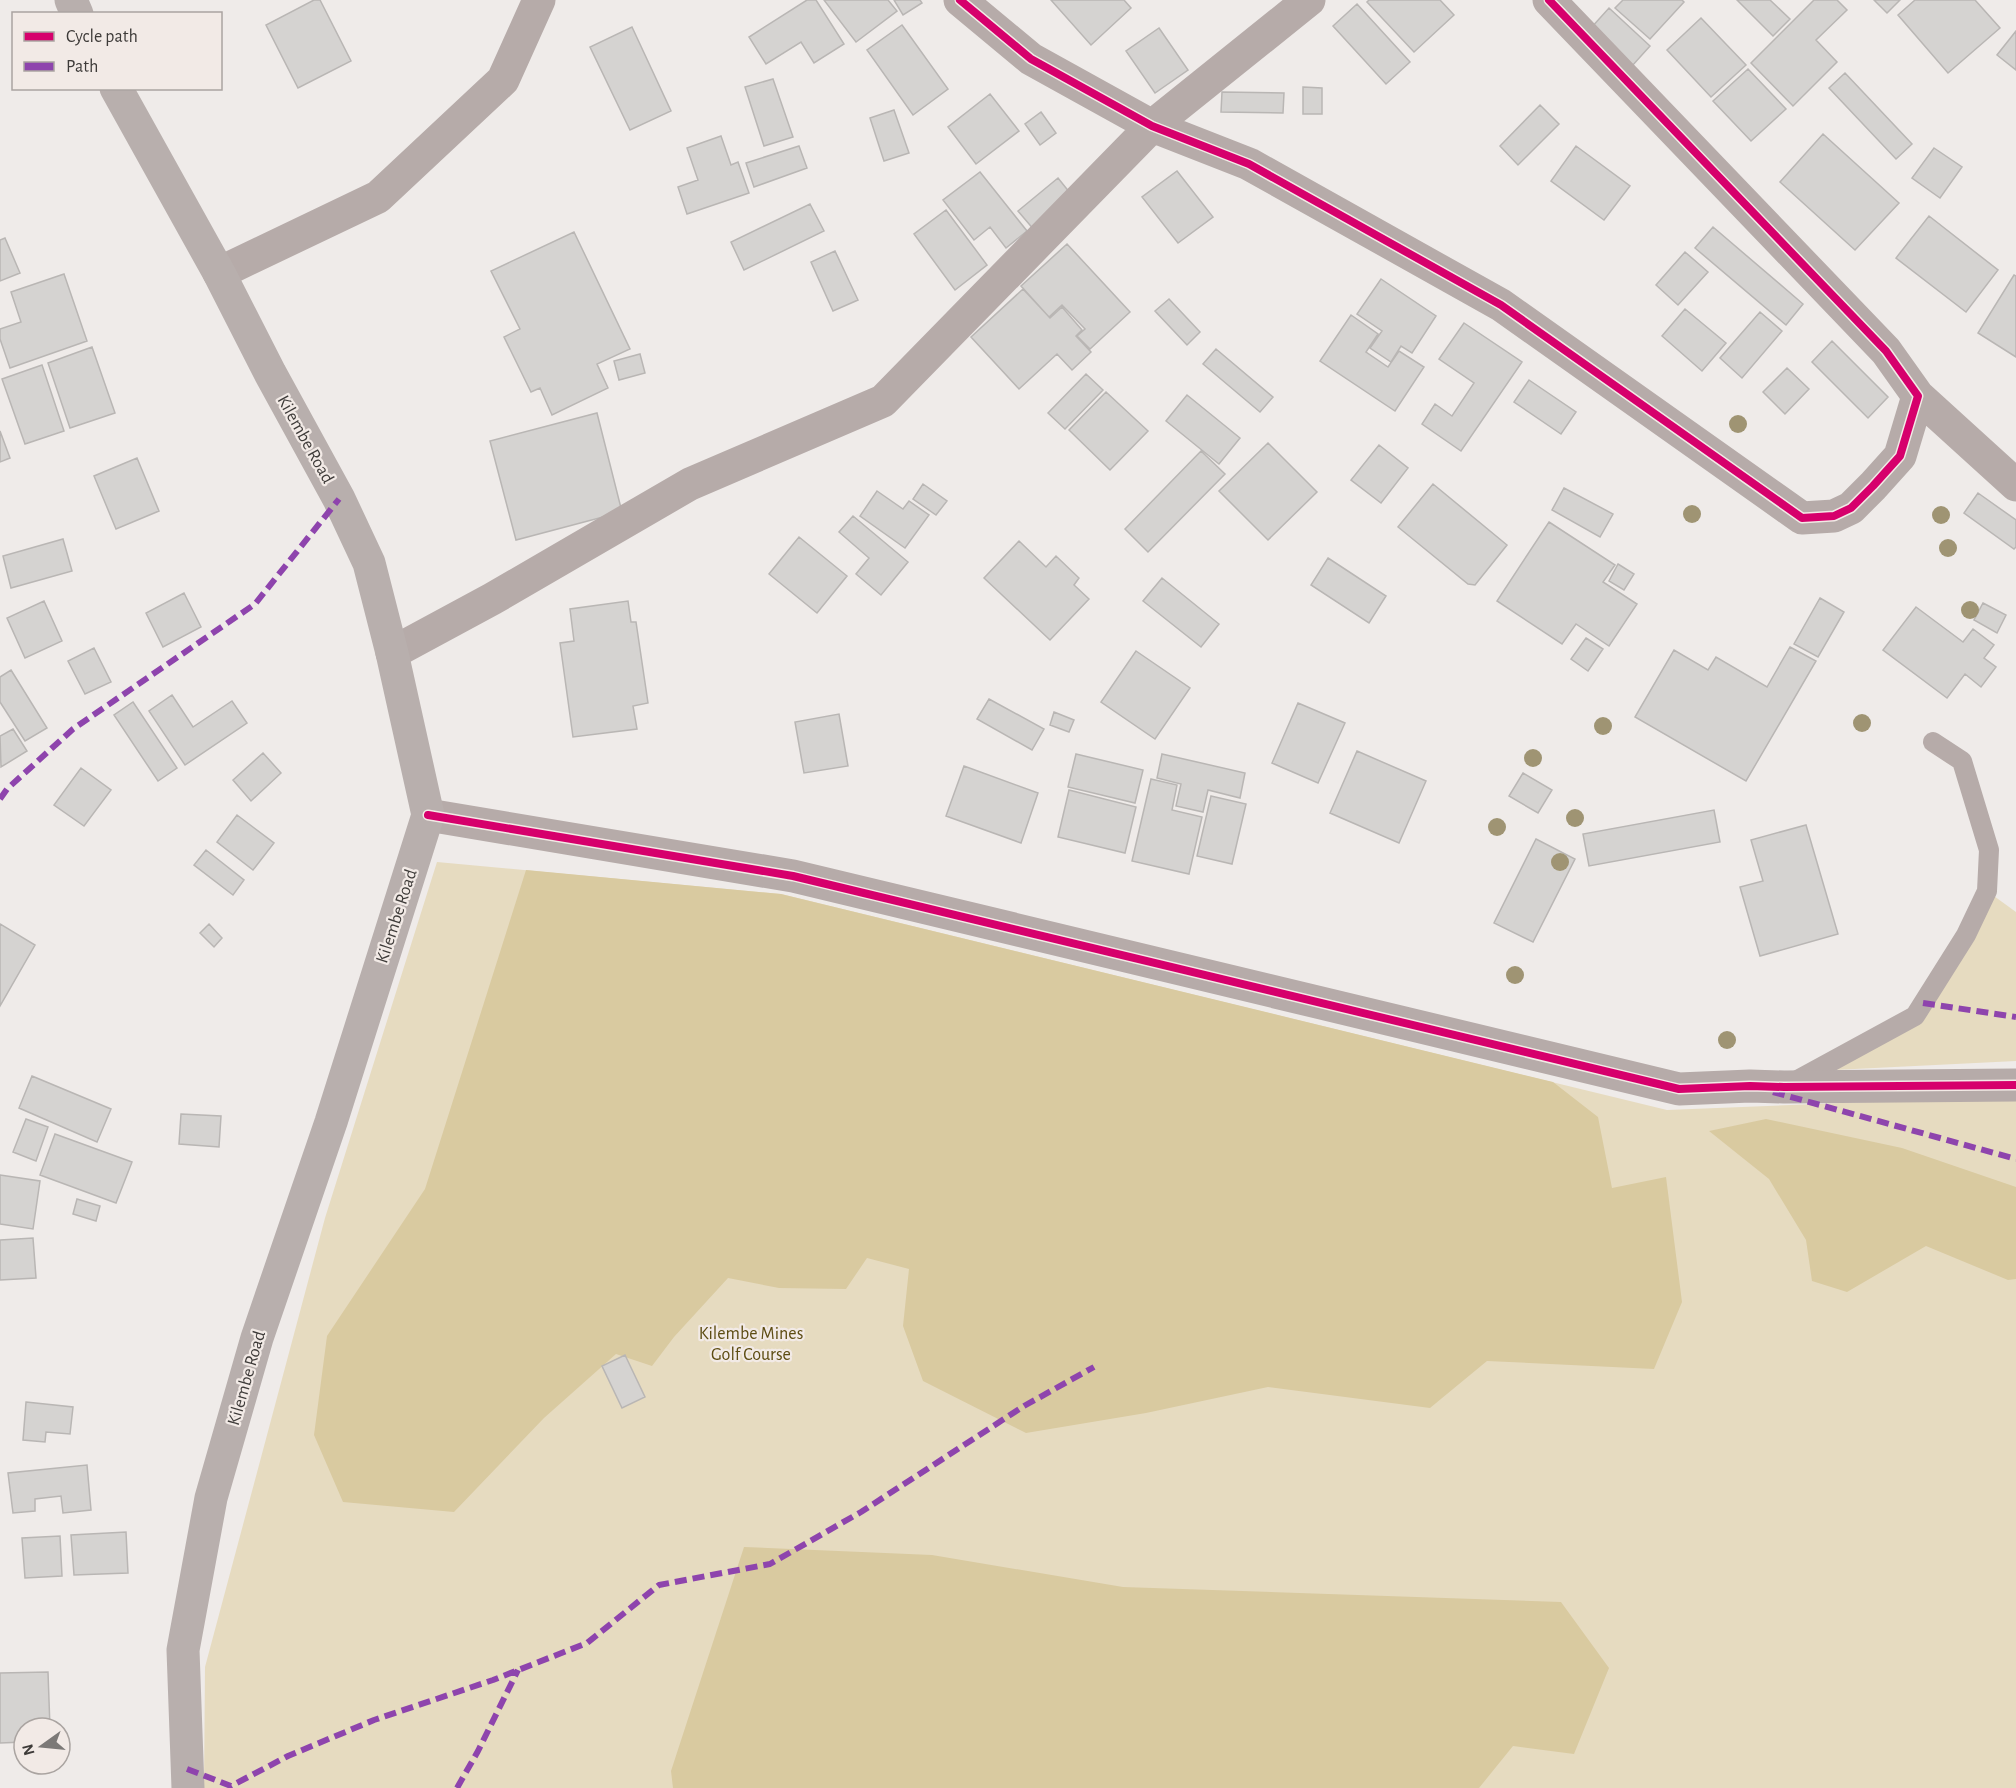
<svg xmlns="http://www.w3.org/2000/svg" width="2016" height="1788" font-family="'Alegreya Sans',sans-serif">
	<rect width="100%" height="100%" fill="#efebe9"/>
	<path fill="#e6dbc0" d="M437 862 781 894 1667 1110 2016 1096V1788H204L205 1667 325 1218Z
		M1987 891 2016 912V1061L1814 1071 1923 1003Z"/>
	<path fill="#d9caa0" d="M526 870 781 894 1553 1082 1598 1117 1612 1188 1666 1177 1682 1302 1654 1369 1487 1361 1430 1408 1268 1387 1146 1413 1026 1433 923 1381 903 1326 909 1269 867 1258 846 1289 779 1288 728 1278 674 1337 652 1366 616 1354 544 1418 454 1512 343 1502 314 1435 327 1336 425 1189Z
		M1766 1119 1902 1148 2016 1187V1279L2008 1280 1926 1246 1847 1292 1812 1281 1806 1240 1769 1179 1709 1131Z
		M744 1547 932 1555 1123 1587 1561 1602 1609 1668 1574 1754 1513 1746 1479 1788H673L671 1771Z"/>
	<path fill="#d5d3d1" stroke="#b9b6b4" stroke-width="1.5" d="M314 0H320L351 61 298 88 266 25Z
		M807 0H816L844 44 814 63 801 42 766 64 749 37Z
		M824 0H888L897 11 856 42Z
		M894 0H920L922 3 903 15Z
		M1051 0H1124L1131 8 1091 45Z
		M1369 0H1440L1454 15 1414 52 1367 2Z
		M1623 0H1682L1684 2 1650 39 1615 8Z
		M1737 0H1770L1790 19 1773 36Z
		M1814 0H1837L1847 10 1816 40 1837 62 1793 106 1751 63Z
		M1874 0H1900L1887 13Z
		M1915 0H1975L2000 28 1948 73 1898 15Z
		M1357 4 1410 62 1386 84 1333 26Z
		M1609 8 1650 46 1632 66 1591 28Z
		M1701 18 1746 65 1711 97 1667 50Z
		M902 25 948 89 913 115 867 50Z
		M632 27 671 111 630 130 590 47Z
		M1159 28 1188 70 1155 93 1126 51Z
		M2016 31V70L1997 55Z
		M1748 69 1786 109 1751 141 1713 101Z
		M1845 73 1912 144 1896 159 1829 88Z
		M773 79 793 137 764 146 745 87Z
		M1303 87 1322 88V114H1303Z
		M1222 92 1284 93 1283 113 1221 112Z
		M990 94 1019 131 976 164 948 127Z
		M1540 105 1559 124 1518 165 1500 146Z
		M894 110 909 153 884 161 870 118Z
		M1041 112 1056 133 1040 145 1025 124Z
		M1823 134 1899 203 1855 250 1780 182Z
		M721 136 731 165 738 162 749 193 687 214 678 187 698 180 687 148Z
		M799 146 807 168 754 187 746 163Z
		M1576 146 1630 186 1604 220 1551 181Z
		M1934 148 1962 167 1940 198 1912 178Z
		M1177 171 1213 217 1178 243 1142 197Z
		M980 172 1027 231 1006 248 990 227 974 240 943 200Z
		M1058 178 1074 198 1035 231 1018 211Z
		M810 204 824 231 744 270 731 242Z
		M946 210 987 265 955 290 914 234Z
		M1929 216 1998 270 1966 312 1896 258Z
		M1713 227 1803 304 1786 325 1695 248Z
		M574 232 630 349 597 364 608 388 552 415 540 388 531 392 504 337 520 329 491 271Z
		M5 238 20 273 0 281V240Z
		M1067 244 1130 312 1090 349 1077 336 1085 329 1062 305 1049 317 1021 286Z
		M835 251 858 300 833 311 811 262Z
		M1685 252 1708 272 1678 305 1656 285Z
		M64 274 87 341 10 368 0 339V329L21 322 11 292Z
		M2014 275 2016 276V357L1978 333Z
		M1381 279 1436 316 1412 353 1401 346 1391 362 1370 348 1382 331 1357 314Z
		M1023 289 1050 318 1062 307 1082 330 1076 336 1091 352 1072 370 1057 354 1019 389 971 337Z
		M1169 299 1200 332 1187 345 1155 311Z
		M1685 309 1726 343 1702 371 1662 336Z
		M1760 312 1782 331 1742 378 1720 358Z
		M1351 315 1378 334 1366 352 1388 367 1399 351 1424 367 1395 411 1320 361Z
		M1464 323 1522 362 1461 451 1422 424 1435 404 1452 416 1474 383 1439 359Z
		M1832 341 1888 397 1868 418 1812 362Z
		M92 347 115 413 70 428 48 363Z
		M1216 349 1273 397 1260 412 1203 364Z
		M640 354 645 373 619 380 614 361Z
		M42 365 64 431 25 444 2 379Z
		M1787 368 1809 389 1785 414 1763 392Z
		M1086 374 1103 390 1065 429 1048 413Z
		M1529 380 1576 412 1561 434 1514 402Z
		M1106 392 1148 431 1110 470 1069 430Z
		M1187 395 1240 438 1219 464 1166 421Z
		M597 413 622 512 516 540 490 441Z
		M0 431 10 458 0 462Z
		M1268 443 1317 492 1268 540 1219 491Z
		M1379 445 1408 468 1381 503 1351 480Z
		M1201 451 1225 474 1148 552 1125 529Z
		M137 458 159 511 116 529 94 476Z
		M923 484 947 501 936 515 913 499Z
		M1433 484 1507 545 1475 585 1468 584 1398 527Z
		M1564 488 1613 514 1600 537 1552 510Z
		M877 491 903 509 909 501 929 515 905 548 860 516Z
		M1978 493 2016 520V547L2014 549 1964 513Z
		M853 516 908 562 881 595 856 574 869 558 839 532Z
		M1549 522 1615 565 1603 582 1637 604 1609 646 1576 624 1562 644 1497 601Z
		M799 537 847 576 817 613 769 574Z
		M63 539 72 571 11 588 3 556Z
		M1019 541 1046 567 1056 556 1079 578 1074 585 1089 599 1050 640 984 578Z
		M1328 558 1386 596 1369 623 1311 585Z
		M1618 564 1634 574 1624 590 1609 581Z
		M1162 578 1219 624 1201 647 1143 601Z
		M184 593 201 627 163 647 146 613Z
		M1820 598 1844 612 1818 657 1794 644Z
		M44 601 62 641 25 658 7 618Z
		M628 601 631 622H636L648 703 633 706 637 729 573 737 560 643 574 641 570 609Z
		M1983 603 2006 615 1997 633 1974 620Z
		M1916 607 1963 642 1973 629 1994 645 1984 658 1996 667 1981 687 1965 674 1947 698 1883 650Z
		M1586 638 1603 649 1588 671 1571 659Z
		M1790 647 1816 661 1746 781 1635 717 1674 650 1708 670 1716 657 1767 687Z
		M94 648 111 682 85 694 68 661Z
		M1136 651 1190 688 1155 739 1101 702Z
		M11 670 47 728 25 741 0 702V677Z
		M172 695 193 727 232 701 247 723 185 765 149 711Z
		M989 699 1044 729 1032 750 977 719Z
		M133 702 177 768 158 781 114 715Z
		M1298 703 1345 723 1318 783 1272 763Z
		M1054 712 1074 720 1069 732 1050 725Z
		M839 714 848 766 804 773 795 722Z
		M13 729 27 751 1 767 0 736Z
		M1357 751 1426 781 1399 843 1330 813Z
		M263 753 281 773 251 801 233 780Z
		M1076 754 1143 770 1135 803 1068 787Z
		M1162 754 1245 773 1240 798 1208 790 1203 812 1176 806 1181 784 1157 778Z
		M964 766 1038 793 1021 843 946 816Z
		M81 768 111 790 84 826 54 805Z
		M1523 773 1552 790 1538 813 1509 796Z
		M1151 779 1177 785 1172 810 1202 817 1189 874 1132 861Z
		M1069 790 1136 807 1125 853 1058 837Z
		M1211 796 1246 804 1232 864 1197 856Z
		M1714 810 1720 842 1589 866 1583 834Z
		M237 815 274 843 253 870 217 842Z
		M1806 825 1838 934 1760 956 1740 887 1763 881 1751 840Z
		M1536 839 1575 859 1533 942 1494 923Z
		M206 850 244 880 233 895 194 865Z
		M0 924 35 945 0 1006Z
		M209 924 222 938 214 947 200 933Z
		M32 1076 111 1109 97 1142 19 1108Z
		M181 1114 221 1116 219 1147 179 1144Z
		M26 1119 48 1127 36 1161 13 1152Z
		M55 1134 132 1162 116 1203 40 1175Z
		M0 1175 40 1181 33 1229 0 1224Z
		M77 1199 100 1206 96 1221 73 1214Z
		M33 1238 36 1278 0 1280V1240Z
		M625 1355 645 1397 622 1408 602 1366Z
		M26 1402 73 1407 70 1434 46 1432 45 1442 23 1440Z
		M87 1465 91 1510 63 1513 61 1496 35 1499V1511L13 1513 8 1473Z
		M126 1532 128 1573 74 1575 71 1535Z
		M60 1536 62 1576 25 1578 22 1538Z
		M48 1672 50 1728H24V1742L0 1743V1673Z"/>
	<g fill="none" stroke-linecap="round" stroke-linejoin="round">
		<path stroke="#b6aba9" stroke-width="20" d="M1792 1083 1915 1016 1966 935 1987 891 1989 850 1962 761 1933 742"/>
		<path stroke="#b6aba9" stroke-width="33" d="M960 0 1031 59 1152 126 1249 164 1501 305 1802 518 1834 516 1851 508 1873 486 1900 456 1918 396 1886 351 1549 0
			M219 273 378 197 503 80 539 0
			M1918 396 2016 485
			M392 653 492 599 690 484 883 401 1152 126 1309 0
			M428 815 793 876 1679 1089 1750 1086 1784 1087 2016 1085"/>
		<path stroke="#b8afad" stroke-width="33" d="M71 0 77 14
			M116 88 219 273 270 373 339 499 369 563 392 653 428 815 331 1122 257 1338 211 1498 183 1650 188 1788"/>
		<path stroke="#8e44ad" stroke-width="6" stroke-dasharray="12 6" stroke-linecap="butt" d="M0 799 7 789 73 729 255 604 339 499
			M1923 1003 2016 1017
			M1773 1092 2016 1159
			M187 1769 231 1786 288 1756 374 1720 493 1680 587 1643 659 1585 770 1564 861 1512 1024 1406 1094 1367
			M457 1788 478 1751 518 1670"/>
		<g stroke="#f2eae6" stroke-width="11">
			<path id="cycleway" d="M960 0 1031 59 1152 126 1249 164 1501 305 1802 518 1834 516 1851 508 1873 486 1900 456 1918 396 1886 351 1549 0
				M428 815 793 876 1679 1089 1750 1086 1784 1087 2016 1085"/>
		</g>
		<use href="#cycleway" stroke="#d6006c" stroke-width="8"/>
	</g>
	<g fill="#9f9473">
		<circle cx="1738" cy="424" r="9"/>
		<circle cx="1692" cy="514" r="9"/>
		<circle cx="1941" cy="515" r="9"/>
		<circle cx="1948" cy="548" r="9"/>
		<circle cx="1970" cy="610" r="9"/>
		<circle cx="1862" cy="723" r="9"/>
		<circle cx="1603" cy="726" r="9"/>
		<circle cx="1533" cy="758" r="9"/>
		<circle cx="1575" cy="818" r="9"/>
		<circle cx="1497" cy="827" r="9"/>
		<circle cx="1560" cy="862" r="9"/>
		<circle cx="1515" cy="975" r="9"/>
		<circle cx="1727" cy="1040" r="9"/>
	</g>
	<g text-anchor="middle" stroke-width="4.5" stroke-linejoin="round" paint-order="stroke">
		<g font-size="18" fill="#3e3b39" stroke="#f2eae6">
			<text transform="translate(306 439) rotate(61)" y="6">Kilembe Road</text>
			<text transform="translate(396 916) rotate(-72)" y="6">Kilembe Road</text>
			<text transform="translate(246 1378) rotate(-74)" y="6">Kilembe Road</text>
		</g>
		<g font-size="18" fill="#5d4c12" stroke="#f2eae6">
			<text x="751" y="1339">Kilembe Mines<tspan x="751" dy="21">Golf Course</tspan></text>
		</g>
	</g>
	<rect x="12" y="12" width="210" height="78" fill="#f2eae6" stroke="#aaa4a1" stroke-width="1.5"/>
	<rect x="24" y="32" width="30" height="9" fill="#d6006c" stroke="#aaa4a1" stroke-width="1.5"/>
	<text x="66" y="42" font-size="18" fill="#3e3b39">Cycle path</text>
	<rect x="24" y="62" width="30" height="9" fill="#8e44ad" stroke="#aaa4a1" stroke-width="1.5"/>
	<text x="66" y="72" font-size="18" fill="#3e3b39">Path</text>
	<g transform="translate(42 1746) rotate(255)"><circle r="28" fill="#f2eae6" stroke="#aaa4a1" stroke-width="1.5"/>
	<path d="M0-4.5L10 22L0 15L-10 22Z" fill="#7c7977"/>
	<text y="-9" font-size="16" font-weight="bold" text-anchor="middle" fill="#3e3b39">N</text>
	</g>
</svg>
